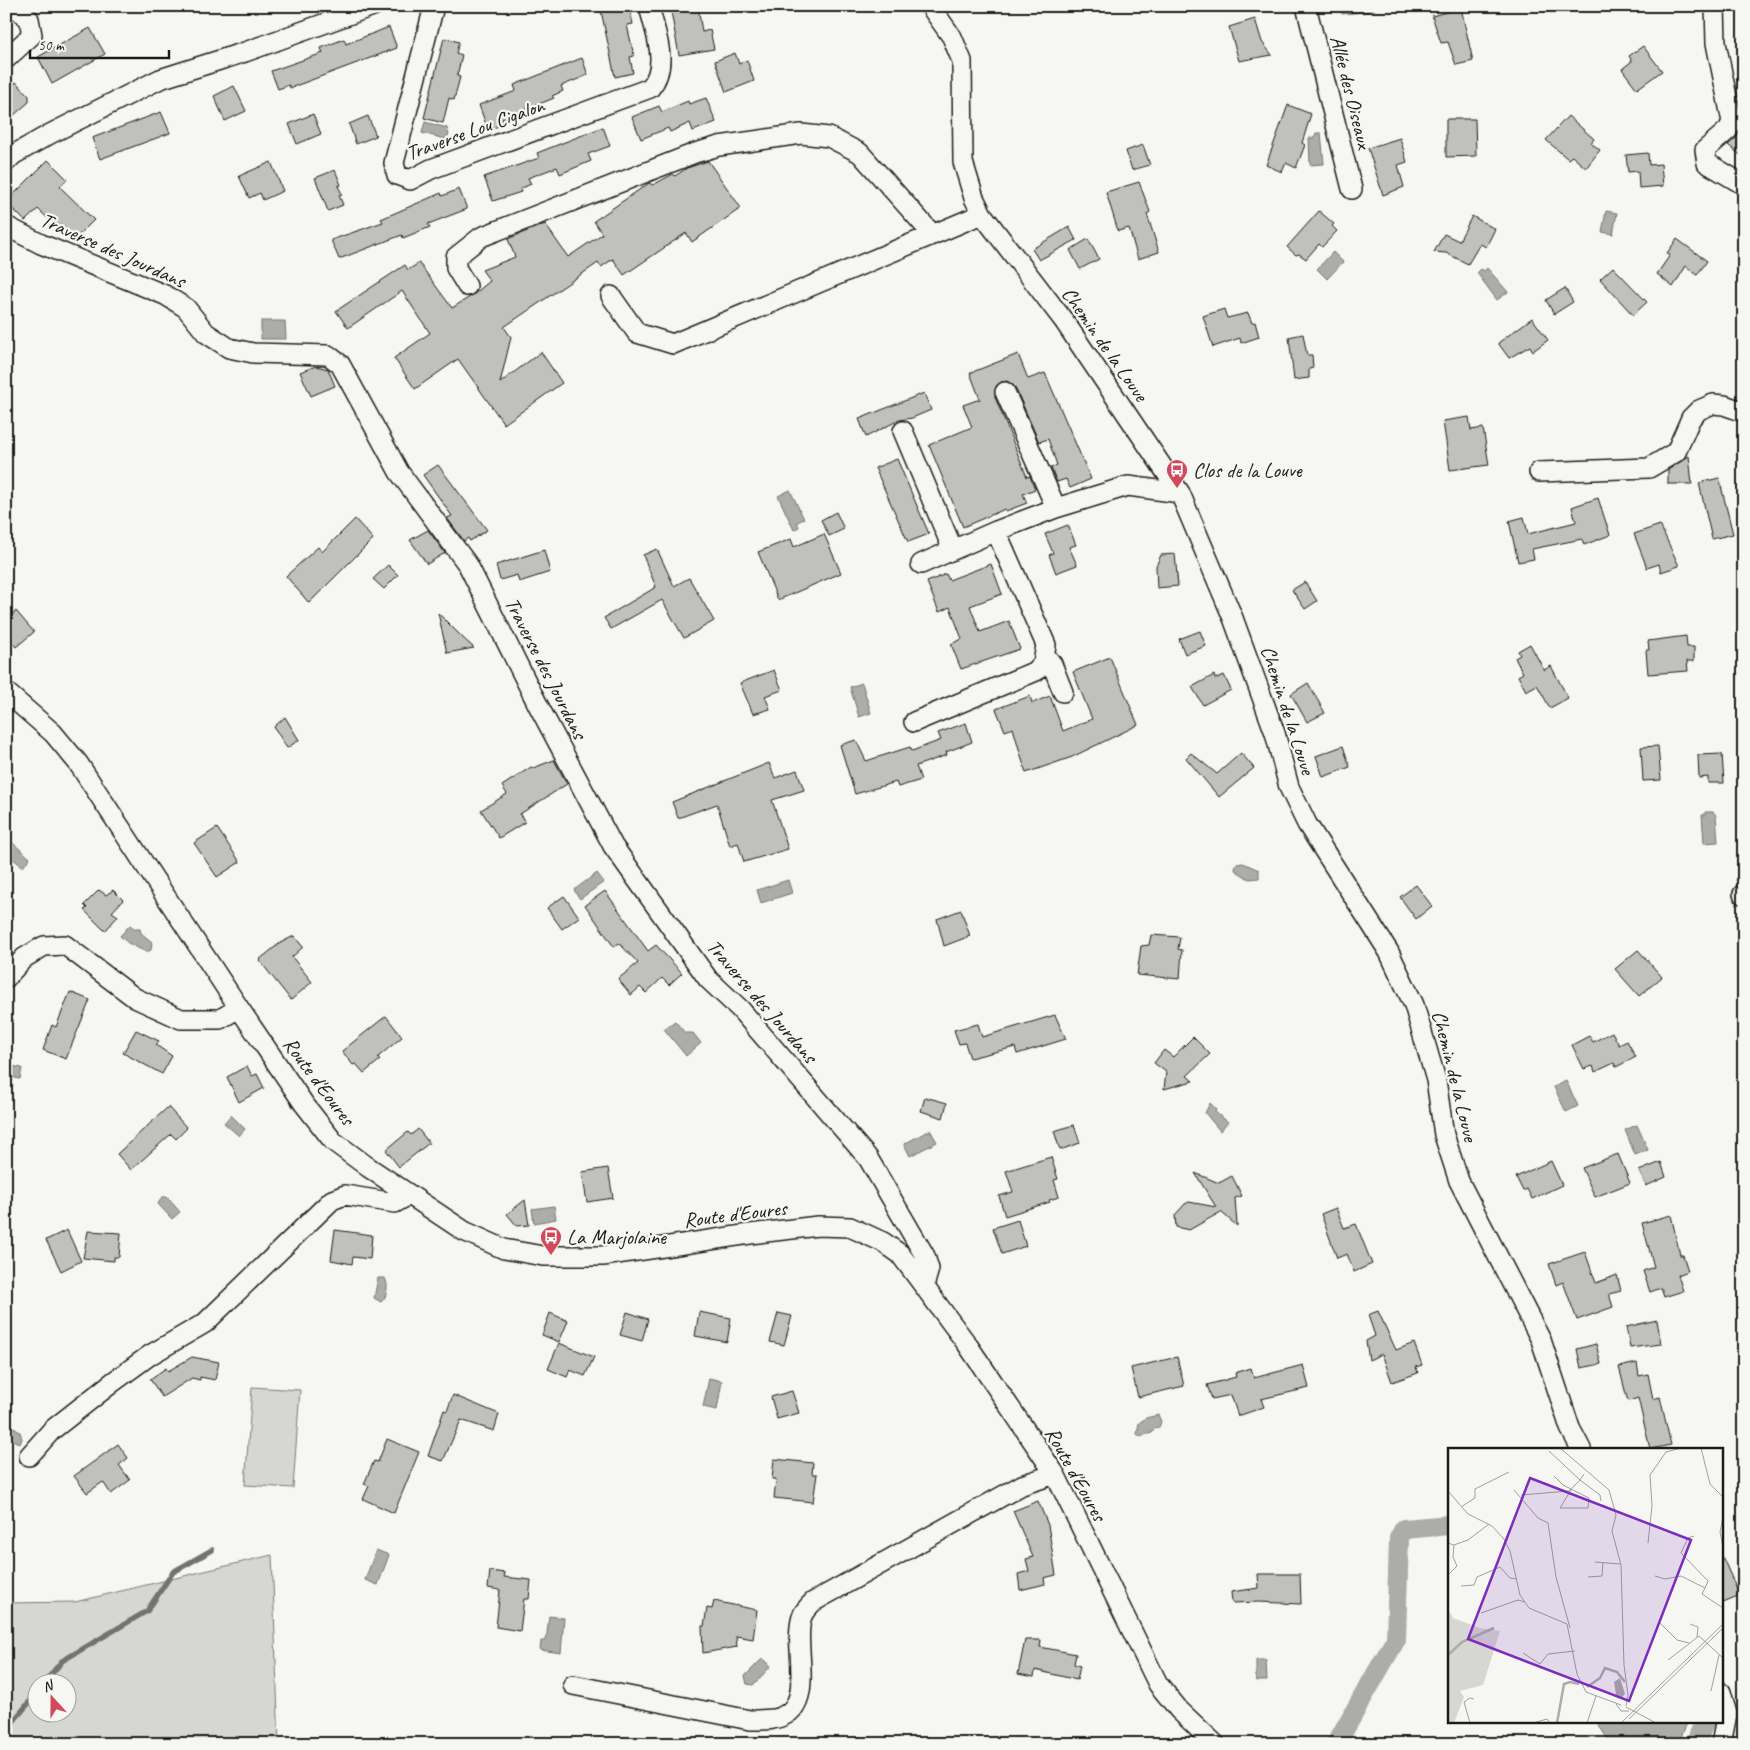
<svg xmlns="http://www.w3.org/2000/svg" width="1750" height="1750" font-family="Caveat,sans-serif">
	<rect width="100%" height="100%" fill="#f6f6f2"/>
	<filter id="ink" filterUnits="userSpaceOnUse"><feTurbulence type="fractalNoise" baseFrequency=".02" numOctaves="2"/><feDisplacementMap in="SourceGraphic" scale="10" xChannelSelector="R" yChannelSelector="G"/><feConvolveMatrix kernelMatrix="1 2 1 2 8 2 1 2 1" color-interpolation-filters="sRGB"/></filter>
	<g filter="url(#ink)">
		<path fill="#d6d6d2" stroke="#797977" fill-rule="evenodd" d="M252 1387 300 1390 293 1488 245 1485Z
			M272 1555 279 1744H6V1603L75 1602ZM38 1682H68V1712H38Z"/>
		<path fill="#acaca9" stroke="#727271" d="M1341 6H1374V11L1342 14Z
			M425 122 447 128 449 135 445 139 422 133Z
			M1316 133H1321L1324 164 1310 165 1309 138H1314Z
			M1606 211 1617 213 1613 234 1602 232Z
			M1333 252 1343 262 1327 279 1317 269Z
			M1487 268 1508 292 1497 300 1477 273 1481 269 1484 271Z
			M261 321H285L286 339H261Z
			M790 490 804 519 797 522 799 527 794 530 778 496Z
			M862 683 871 713 859 717 850 687Z
			M1705 812H1713L1716 815 1718 842 1704 843 1702 815H1705Z
			M7 838 30 858 23 867 6 853Z
			M1243 863 1259 870V878L1249 879 1235 870 1236 864Z
			M597 873 604 882 580 899 574 890Z
			M788 880 792 893 761 903 757 890Z
			M130 925 135 929H140L141 933 152 942 151 950 146 952 128 943 120 936Z
			M675 1021 685 1033H693L701 1043 686 1056 664 1029Z
			M6 1065 22 1068 20 1079 6 1076Z
			M1566 1081 1578 1106 1566 1112 1554 1087Z
			M1210 1103 1216 1109 1215 1112 1228 1122 1220 1131 1205 1113Z
			M231 1115 245 1129 239 1136 224 1123Z
			M1637 1125 1648 1150 1635 1155 1625 1130Z
			M930 1130 937 1142 910 1156 904 1144Z
			M162 1197H167L180 1212 172 1219 158 1204Z
			M554 1206 556 1219 534 1223 532 1209Z
			M378 1278H385C389 1285 387 1298 381 1302L374 1298Z
			M709 1378 722 1381 717 1410 703 1407Z
			M1158 1415 1161 1421 1159 1428 1154 1429 1152 1433 1140 1436 1137 1434 1139 1423 1146 1418Z
			M6 1423 20 1432 22 1439 20 1444 6 1436Z
			M376 1550 389 1555 378 1585 365 1580Z
			M549 1616 564 1618 561 1653 540 1650 541 1641H546Z
			M763 1658 771 1666 753 1685 747 1684 745 1676Z
			M1256 1660H1266L1267 1681H1256Z
			M1596 1721H1688L1678 1744H1611Z"/>
		<g fill="none" stroke-linecap="round" stroke-linejoin="round">
			<path stroke="#727271" stroke-width="5.5" d="M45 1682 62 1661 147 1611 173 1572 212 1550
				M6 1730 38 1692"/>
			<path stroke="#acaca9" stroke-width="20" d="M1336 1744 1396 1639 1399 1538 1404 1529 1449 1525
				M1695 1744 1705 1721"/>
		</g>
		<path fill="#c0c0bd" stroke="#1c1c1c" d="M600 6H629L633 24 627 25 634 56 630 57 633 73 615 77Z
			M670 6H698L702 32 710 30 714 49 679 55Z
			M1461 8 1473 61 1456 65 1448 42 1441 43 1432 16Z
			M1255 19 1262 42 1272 55 1239 61 1229 27Z
			M389 27 397 48 290 88 289 85 278 89 271 71 323 53 321 48 344 39 346 44Z
			M90 28 105 54 52 84 38 57Z
			M444 38 459 42 456 53 462 55 457 76 460 77 454 100 449 98 443 123 424 118Z
			M1643 46 1662 71 1637 89 1622 69 1632 61 1629 56Z
			M735 53 739 64 747 60 754 81 726 92 715 61Z
			M582 58 588 75 561 86 563 91 552 96 554 98 502 119 504 124 488 130 479 105 516 91 514 85Z
			M16 82 29 96V102L6 122V91Z
			M234 86 246 111 225 121 214 96Z
			M706 98 716 122 693 131 690 123 670 132 668 128 641 139 632 117 659 106 662 112 688 101 689 104Z
			M1288 105 1311 114 1302 143 1305 145 1296 168 1286 163 1282 172 1266 165Z
			M161 112 170 133 100 159 92 138Z
			M313 114 321 134 297 144 289 124Z
			M368 116 376 136 356 144 349 124Z
			M1568 116 1594 139 1591 143 1600 150 1586 168 1572 156 1568 159 1546 140Z
			M1446 119H1475L1476 156 1446 157Z
			M1744 125V158L1728 145 1736 138Z
			M603 127 610 146 588 154 591 161 560 174 557 167 528 178 531 184 520 189 521 192 493 201 484 177 539 158 537 153Z
			M1400 138 1407 162 1398 165 1404 187 1383 195 1368 148Z
			M1143 145 1150 165 1132 170 1126 151Z
			M1648 153 1649 165 1661 164 1663 186 1639 188 1638 171 1628 172 1626 155Z
			M48 160 67 179 60 187 94 220 75 239 61 225 58 228 38 209 25 221 6 202Z
			M708 161 741 208 692 242 686 233 624 275 613 259 601 267 598 263 504 327 511 337 500 383 541 352 562 383 504 424 458 359 415 389 394 358 430 333 402 291 348 328 336 311 405 265 408 270 419 263 452 308 473 295 490 281 482 270 515 257 508 239 510 238 545 224 568 257 602 234 594 221 636 192 649 183 653 185 673 174 675 176 687 168Z
			M271 162 283 191 263 200 260 193 249 198 239 176Z
			M335 170 341 185 338 186 342 194 339 195 343 205 328 211 315 178Z
			M1139 182 1150 212 1147 214 1159 252 1138 259 1129 228 1118 231 1106 192Z
			M459 189 467 209 428 224 430 227 403 238 402 235 339 259 331 240 383 222 381 219 441 193 442 196Z
			M1319 211 1334 224 1332 226 1337 231 1322 247 1319 244 1306 259 1299 254 1296 255 1287 247Z
			M1472 216 1495 229 1486 247 1480 244 1468 264 1446 253 1434 252 1444 234 1459 241Z
			M1069 227 1076 240 1039 260 1032 249Z
			M1088 239 1099 259 1080 269 1070 250Z
			M1677 239 1707 261 1697 275 1686 266 1673 287 1657 274 1670 255 1667 253Z
			M1613 267 1647 302 1633 315 1600 279Z
			M1565 288 1573 302 1554 314 1546 300Z
			M1224 309 1227 318 1248 313 1252 323 1255 322 1259 337 1241 343 1240 338 1213 347 1203 316Z
			M1532 318 1548 340 1533 351 1530 346 1509 358 1498 343Z
			M1303 334 1307 355H1312L1313 368 1309 369V378L1294 380 1289 337Z
			M1018 354 1028 379 1045 373 1091 479 1070 488 1066 479 1057 482 1051 468 1057 465 1048 439 1039 442 1015 387 1007 381 1001 382 996 386 995 397 1027 477 1030 476 1035 489 1023 494 1027 503 1006 511 1005 509 963 527 929 445 972 427 963 405 980 399 970 373Z
			M316 366 328 369 335 386 311 396 300 372Z
			M924 393 931 410 912 418 899 420 866 437 859 419Z
			M1469 417 1471 430 1483 428 1489 465 1450 470 1443 421Z
			M1689 456 1692 484H1668V470Z
			M897 459 929 534 908 542 875 468Z
			M438 465 487 530 470 541 468 538 464 541 447 518 452 516 423 475Z
			M1719 478 1733 534 1712 539 1699 483Z
			M1598 498 1610 535 1584 545 1582 539 1532 549 1534 559 1518 562 1509 521 1524 517 1528 534 1576 522 1572 507Z
			M836 512 844 529 829 536 821 520Z
			M355 519 373 539 309 603 286 576 318 547 322 552Z
			M1068 525 1076 545 1069 547 1077 565 1056 573 1049 555 1053 553 1045 534Z
			M1660 525 1679 566 1661 572 1659 564 1647 568 1634 534Z
			M428 530 445 553 427 564 410 540Z
			M824 534 841 573 778 600 758 552 791 539 794 547Z
			M657 549 674 586 689 578 714 621 684 638 662 600 611 629 604 618 656 587 643 555Z
			M544 550 550 572 519 582 517 575 500 580 496 565Z
			M1175 554 1178 586 1157 588 1156 566 1161 555Z
			M991 564 1002 594 970 606 980 632 1009 621 1020 649 961 669 951 644 962 639 950 607 939 612 927 582 946 574 949 580Z
			M388 565 398 575 384 589 373 579Z
			M1305 582 1317 601 1305 609 1292 590Z
			M16 611 34 632 16 647 6 635V620Z
			M438 613 463 638 474 648 447 653Z
			M1200 631 1206 646 1185 654 1179 639Z
			M1686 636 1687 647H1694V661H1687L1688 671 1648 674 1646 650H1649L1648 641Z
			M1530 644 1544 670 1551 666 1568 698 1550 708 1537 685 1526 691 1518 676 1523 673 1515 658 1520 655 1518 651Z
			M1110 657 1138 725 1072 757 1026 773 1013 728 1005 731 996 709 1030 696 1032 703 1050 696 1063 731 1092 719 1073 672Z
			M774 670 782 690 765 696 770 709 753 714 740 683Z
			M1214 675 1215 679 1224 675 1231 690 1203 705 1192 687Z
			M1308 683 1325 713 1307 722 1291 694Z
			M285 717 299 740 287 748 274 727Z
			M966 723 972 742 946 752 947 755 916 766 921 780 898 787 896 782 855 794 840 745 856 740 866 761 910 747 912 751 941 740 938 733Z
			M1343 746 1350 767 1323 777 1316 756Z
			M1658 746 1661 780 1643 781 1641 747Z
			M1191 753 1217 774 1241 753 1254 768 1219 797 1186 758Z
			M1722 754 1724 783H1708V777L1699 778 1698 755Z
			M554 760 567 784 520 814 525 822 499 838 481 810 507 794 502 786 531 767 533 768Z
			M769 763 775 778 797 770 804 790 772 800 788 849 744 862 738 843 730 846 717 804 678 818 672 802Z
			M217 828 240 862 217 877 194 843Z
			M1416 885 1432 906 1416 919 1400 897Z
			M99 890 106 895 113 890 123 900 112 912 118 916 105 931 84 910 87 908 84 905Z
			M605 891 648 951 656 945 682 973 669 985 662 978 646 993 640 987 631 995 618 979 638 963 619 943 614 947 585 905Z
			M564 896 579 917 562 929 547 908Z
			M961 910 970 936 944 946 937 919Z
			M1151 935 1180 937 1178 949 1182 950 1180 979 1137 975 1141 946 1149 945Z
			M294 936 303 947 292 957 312 982 291 1000 259 960 280 943Z
			M1638 950 1662 977 1639 996 1615 969Z
			M70 992 90 1000 66 1059 43 1050 52 1025 56 1027Z
			M1055 1015 1066 1039 1017 1054 1015 1047 970 1058 965 1043 959 1044 954 1030 978 1024 982 1037Z
			M386 1016 402 1037 378 1057 380 1060 364 1073 356 1064 353 1065 342 1051Z
			M136 1030 159 1041 156 1045 172 1056 162 1074 123 1053Z
			M1612 1032 1619 1045 1627 1041 1636 1057 1616 1067 1614 1063 1595 1072 1593 1066 1584 1069 1572 1045 1589 1036 1593 1042Z
			M1193 1037 1210 1054 1187 1076 1193 1081 1164 1089 1166 1072 1154 1063 1164 1050 1173 1057Z
			M247 1066 252 1076 257 1074 264 1088 239 1102 227 1077Z
			M925 1097 947 1103 943 1118 921 1111Z
			M168 1107 187 1128 176 1139 171 1134 131 1170 117 1154Z
			M1074 1125 1080 1143 1060 1150 1054 1131Z
			M418 1129 429 1143 399 1167 386 1150 408 1132 411 1135Z
			M1618 1154 1630 1183 1595 1197 1582 1168Z
			M1051 1157 1058 1179 1054 1180 1059 1197 1049 1200 1050 1202 1005 1216 999 1196 1013 1192 1006 1171Z
			M1551 1161 1562 1185 1532 1199 1527 1189 1523 1191 1516 1177Z
			M1661 1162 1666 1177 1646 1186 1639 1171Z
			M608 1168 613 1198 587 1202 582 1172Z
			M1195 1173 1219 1183 1232 1176 1242 1196 1235 1198 1237 1226 1221 1212 1189 1230 1176 1227 1175 1215 1185 1204 1189 1202 1216 1207Z
			M525 1200 529 1225 517 1226 507 1214Z
			M1336 1208 1344 1228 1356 1224 1372 1264 1354 1272 1347 1254 1337 1258 1321 1214Z
			M1671 1215 1680 1255H1683L1688 1271 1678 1275 1683 1291 1664 1297 1661 1288 1650 1292 1643 1271 1654 1267 1642 1223Z
			M1018 1220 1026 1246 1002 1254 993 1228Z
			M67 1230 81 1261 61 1271 46 1240Z
			M335 1230 372 1235 370 1259 353 1257 352 1264 331 1260Z
			M88 1231 121 1233 119 1257H114V1261L83 1258Z
			M1585 1252 1596 1283 1617 1275 1621 1291 1609 1294 1613 1307 1577 1320 1563 1282 1556 1285 1549 1264Z
			M1378 1311 1396 1350 1414 1343 1422 1365 1416 1367 1418 1373 1392 1382 1382 1354 1369 1360 1366 1341 1375 1336 1368 1315Z
			M627 1312 648 1319 642 1341 620 1335Z
			M699 1312 731 1318 727 1342 695 1336Z
			M550 1313 568 1321 559 1342 542 1335Z
			M778 1313 792 1316 784 1345 770 1342Z
			M1657 1320 1661 1344 1630 1348 1626 1327Z
			M559 1343 594 1357 585 1376 570 1370 567 1377 548 1369Z
			M1596 1344 1601 1364 1581 1368 1577 1349Z
			M192 1357 219 1362 215 1380 200 1377V1380L192 1378 162 1397 150 1379 166 1368 168 1371Z
			M1177 1357 1184 1386 1138 1397 1131 1368Z
			M1637 1363 1639 1376 1648 1374 1653 1399 1660 1397 1671 1445 1650 1449 1638 1398 1629 1401 1627 1398 1619 1367Z
			M1303 1365 1309 1388 1261 1399 1264 1407 1238 1416 1231 1395 1212 1399 1207 1385 1236 1377 1235 1373 1251 1368 1254 1378Z
			M792 1391 799 1413 777 1419 771 1397Z
			M453 1395 499 1414 494 1431 461 1420 443 1461 428 1456 444 1410 447 1411Z
			M387 1439 419 1452 394 1513 363 1499 369 1486 364 1484 374 1461 378 1462Z
			M118 1444 128 1458 119 1465 130 1480 111 1494 103 1482 87 1493 74 1476Z
			M774 1459 813 1463 812 1474H817L813 1502 774 1498 776 1479H772Z
			M1038 1501 1048 1525 1056 1575 1044 1578 1045 1584 1020 1590 1018 1574 1029 1571 1026 1559 1033 1557 1013 1511Z
			M1721 1554 1740 1596 1721 1604Z
			M490 1571 505 1573 504 1577 531 1580 529 1599H524L520 1631 496 1627 500 1590 488 1588Z
			M1258 1574H1300L1301 1604 1259 1602 1232 1603 1231 1592 1259 1588Z
			M714 1601 757 1610 753 1639 736 1636 737 1647 703 1653 702 1626H704L707 1608 712 1609Z
			M1025 1640H1041L1040 1647 1076 1654 1074 1664 1080 1666 1077 1680 1035 1670 1034 1677 1018 1674Z"/>
		<g fill="none" stroke-linecap="round" stroke-linejoin="round">
			<g stroke="#1c1c1c" stroke-width="22">
				<path id="minor" d="M434 6 394 163 397 175 410 180 431 169 650 88C670 65 655 33 649 6
					M930 6 952 37 962 61 963 162 974 198 982 214 1064 321 1180 493 1233 618 1275 733 1289 787 1307 824 1389 952 1414 1005 1436 1080 1444 1135 1459 1181 1541 1340 1570 1428 1581 1449
					M1306 6 1352 189
					M1715 6 1716 43 1732 122 1728 130 1705 150 1707 163 1744 185
					M6 59 32 35 29 19 14 6
					M6 162 13 155 50 134 160 79 245 52 373 6
					M6 226 41 244 165 295 186 308 206 333 229 348 253 353 328 355 340 364 399 472 468 565 538 705 613 846 708 979 740 1009 868 1158 925 1256 929 1269 924 1286
					M467 286 456 268V257L481 237 695 153 719 146 801 134 829 137 860 153 933 235
					M611 296 637 333 673 344 982 214
					M1005 392 1056 508
					M903 431 953 550
					M1539 472 1649 468 1676 452 1691 418 1699 410 1713 404 1724 405 1744 412
					M921 564 996 531 1056 508 1128 486 1180 493
					M1045 655 1052 664 1063 692
					M6 692 53 733 78 763 239 1008 304 1104 333 1141 368 1167 464 1231 504 1249 543 1256H603L750 1234 818 1226 850 1227 883 1242 900 1254 967 1344 1055 1474 1158 1684 1179 1710 1215 1744
					M914 722 1036 671 1043 663 1046 645 996 531
					M1743 894 1744 895
					M6 978 24 958 44 946 65 945 135 998 181 1019H220L239 1008
					M29 1456 52 1430 113 1382 150 1355 205 1323 332 1200 345 1195 395 1203 409 1195
					M573 1685 750 1720C758 1720 766 1720 773 1719 821 1711 790 1644 803 1614 805 1610 810 1605 813 1602L1022 1485 1055 1474
					M1721 1692 1727 1714 1721 1744"/>
			</g>
			<use href="#minor" stroke="#f6f6f2" stroke-width="19"/>
		</g>
	</g>
	<defs>
		<g id="bus-pin" transform="scale(1.125)"><path d="M0 17L-7.5 6A9.5 9.5 0 1 1 7.5 6Z" fill="#d1495b" stroke="#f6f6f2"/><path d="M-5-6H5V4H4V6H2V4H-2V6H-4V4H-5ZM-3.5-4V0h7V-4ZM-3.5 1.2v1.5H-2V1.2ZM2 1.2v1.5H3.5V1.2Z" fill="#fff"/></g>
	</defs>
	<g fill-rule="evenodd">
		<use href="#bus-pin" x="1177" y="470"/>
		<use href="#bus-pin" x="551" y="1237"/>
	</g>
	<g text-anchor="middle" stroke-width="4.5" stroke-linejoin="round" paint-order="stroke">
		<g font-size="21" fill="#1c1c1c" stroke="#f6f6f2">
			<text transform="translate(1351 92) rotate(76)" y="7">Allée des Oiseaux</text>
			<text transform="translate(475 129) rotate(-20)" y="7">Traverse Lou Cigalon</text>
			<text transform="translate(113 250) rotate(24)" y="7">Traverse des Jourdans</text>
			<text transform="translate(1105 344) rotate(55)" y="7">Chemin de la Louve</text>
			<text transform="translate(546 668) rotate(63)" y="7">Traverse des Jourdans</text>
			<text transform="translate(1288 710) rotate(72)" y="7">Chemin de la Louve</text>
			<text transform="translate(762 1001) rotate(49)" y="7">Traverse des Jourdans</text>
			<text transform="translate(1455 1076) rotate(76)" y="7">Chemin de la Louve</text>
			<text transform="translate(319 1081) rotate(53)" y="7">Route d'Eoures</text>
			<text transform="translate(735 1214) rotate(-7)" y="7">Route d'Eoures</text>
			<text transform="translate(1076 1474) rotate(61)" y="7">Route d'Eoures</text>
		</g>
		<g font-size="21" fill="#1c1c1c" stroke="#f6f6f2" text-anchor="start">
			<text x="1193" y="477">Clos de la Louve</text>
			<text x="567" y="1244">La Marjolaine</text>
		</g>
	</g>
	<g transform="translate(1448 1448)">
		<rect width="275" height="275" fill="#f6f6f2"/>
		<path d="M0 161 5 170 32 180 52 183 35 237 12 243 16 249 6 275H0Z" fill="#d6d6d2"/>
		<path d="M172 230 177 246 173 250 168 247 166 234Z" fill="#acaca9"/>
		<path fill="none" stroke="#acaca9" stroke-width="2.5" d="M0 207 14 194 46 180M139 239 152 230 157 220 169 224 177 234M109 275 116 236 122 234 131 236"/>
		<path fill="none" stroke="#9f9f9c" stroke-width="1" d="M112 0 161 42 168 67 164 83 173 117 176 217 180 247 178 258M253 0 262 36 275 49M101 3 132 32 136 26M106 28 115 37 141 50 140 60H112L123 42M132 32 152 47 153 53M66 42 90 70 100 75 108 129 122 180M0 43 20 66 44 78 56 91 62 103 72 147 81 160 119 176 129 226 138 244 173 257M73 47 121 43 132 32M13 59 27 50V41L61 24M275 69 272 84 275 99M246 88 240 90 233 105 260 133 257 140M0 95 6 97 20 92 41 76M200 95 204 58 202 27 218 4 233 0M147 114 172 116M0 127 9 118 5 109 6 97M207 128 217 131 233 128 257 140 254 146 275 160M140 129 154 128 155 114M13 138 26 137 29 129 52 119 62 130 68 131M33 165 70 152 77 154M211 174 229 192 241 195M242 176 250 179 249 189M75 205 92 216 100 206 127 203M220 212 251 188 275 210M263 243 271 207M168 256 173 263H181M178 259 208 275M181 271 275 180M22 275 16 254 22 250 26 251M85 275 99 271 102 275M139 275 148 248M173 275 275 176"/>
		<path fill="#7b2cbf" fill-opacity="0.15" stroke="#7b2cbf" stroke-width="2.5" d="M82 30 243 92 181 253 20 191Z"/>
		<rect width="275" height="275" fill="none" stroke="#1c1c1c" stroke-width="2.5"/>
	</g>
	<rect width="1750" height="1750" fill="none" stroke="#f6f6f2" stroke-width="25"/>
	<rect x="12" y="12" width="1725" height="1725" fill="none" stroke="#1c1c1c" stroke-width="2" filter="url(#ink)"/>
	<g transform="translate(52 1698) rotate(339)"><circle r="24" fill="#f6f6f2" stroke="#9f9f9c"/>
	<path d="M0-4L9 19L0 12L-9 19Z" fill="#d1495b"/>
	<text y="-8" font-size="14" font-weight="bold" text-anchor="middle" fill="#1c1c1c">N</text>
	</g>
	<path d="M30 50v8h139v-8" fill="none" stroke="#1c1c1c" stroke-width="2.5"/>
	<text x="38" y="50" font-size="15" fill="#1c1c1c" stroke="#f6f6f2" stroke-width="4" paint-order="stroke">50 m</text>
</svg>
